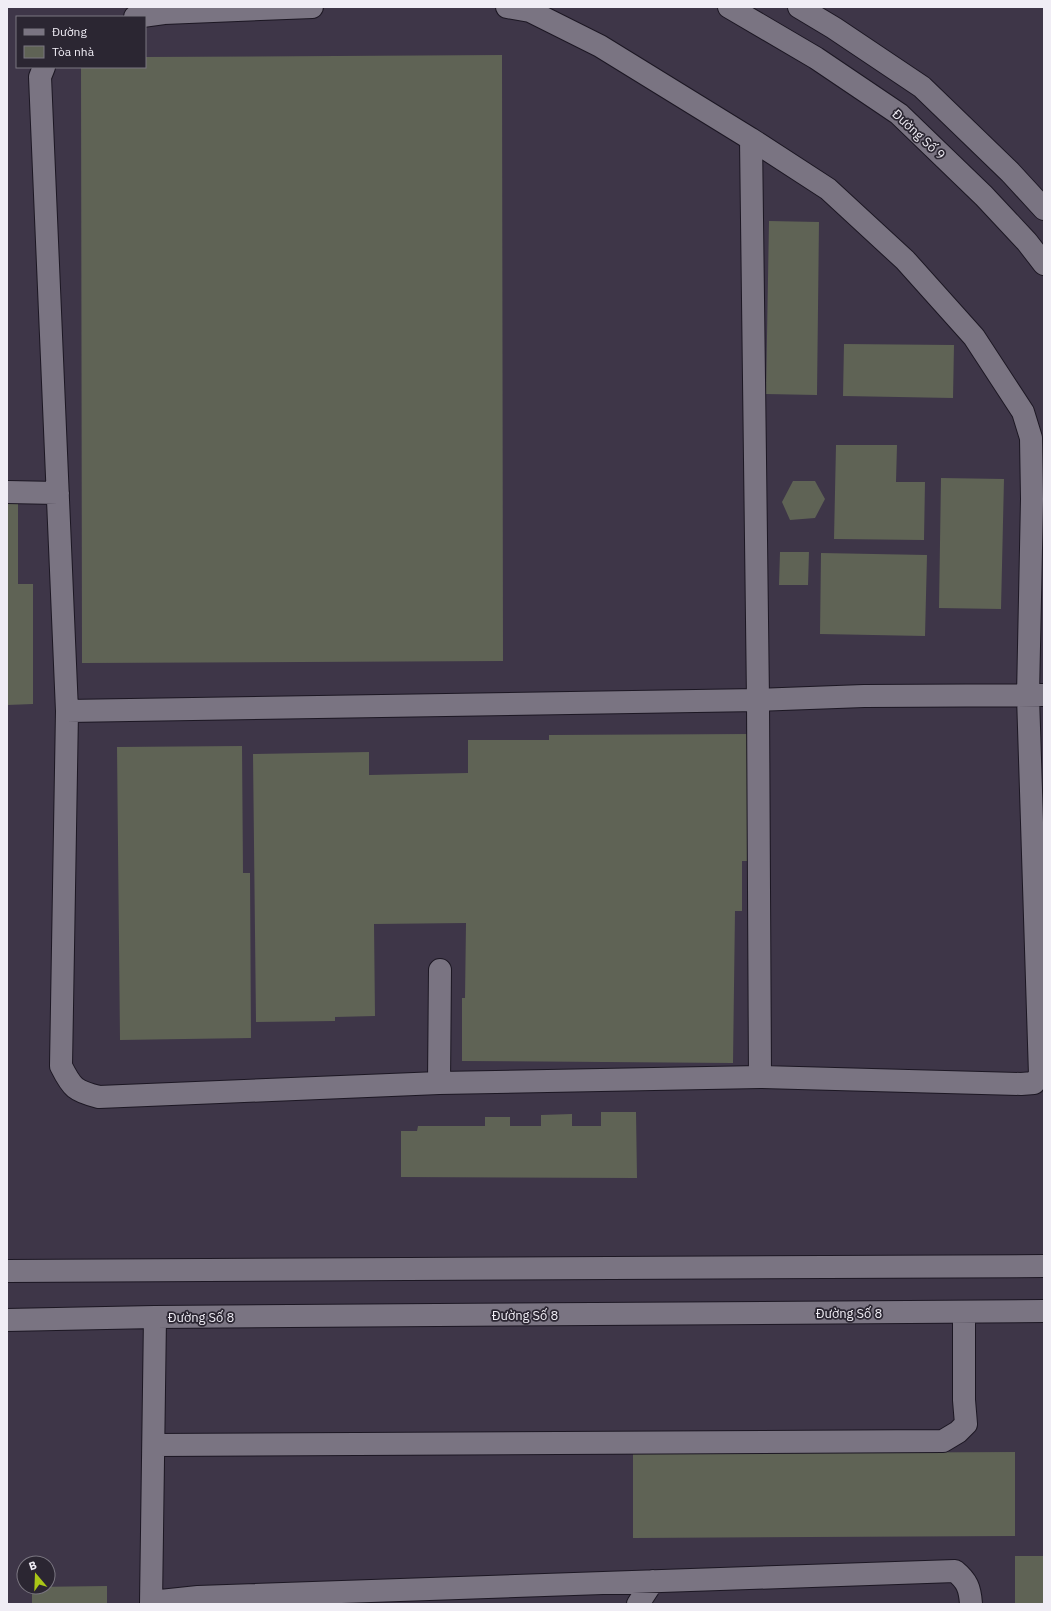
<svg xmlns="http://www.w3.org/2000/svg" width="1051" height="1611" font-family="'IBM Plex Sans',sans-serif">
	<rect width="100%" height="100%" fill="#35303c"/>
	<path fill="#3e3648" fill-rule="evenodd" d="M7 7H1044V1604H7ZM17 17H145V67H17ZM24 1563H48V1587H24Z"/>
	<path fill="#5f6355" d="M502 55 503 661 82 663 81 67H145V57Z
		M769 221 819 222 817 395 766 394Z
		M844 344 954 345 953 398 843 396Z
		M836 445H897L896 482H925L924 540 834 539Z
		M941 478 1004 479 1001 609 939 608Z
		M793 481H815L825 499 815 518 790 520 782 502Z
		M7 499H18V584H33V704L7 705Z
		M780 552H809L808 585H779Z
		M821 553 927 555 925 636 820 634Z
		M750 734V861H742V911H735L733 1063 462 1061V998H465L466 923 374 924 375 1016 335 1017V1021L256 1022 253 754 369 752V775L468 773V740H549V735Z
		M242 746 243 873H250L251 1038 120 1040 117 747Z
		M601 1112H636L637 1178 401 1177V1131H417L418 1126H485V1117H510V1126H541V1115L572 1114V1126H601Z
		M1015 1452V1536L633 1538V1454Z
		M1015 1556H1044V1604H1015Z
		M107 1586V1604H32V1587Z"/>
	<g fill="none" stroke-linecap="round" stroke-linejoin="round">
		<g stroke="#1c1723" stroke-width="24">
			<path id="minor" d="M507 7 530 11 600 46 751 139 828 189 905 260 974 337 1023 412 1031 438 1032 499 1028 696 1040 1075 1034 1083 1021 1084 760 1077 758 700 751 139
				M729 7 816 58 899 114 984 196 1027 242 1044 264
				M799 7 834 28 922 87 1010 172 1044 209
				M135 17 164 13 312 7
				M44 67 40 77 67 711 61 1066C72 1088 75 1091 99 1097L439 1083 760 1077
				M7 492 58 493
				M67 711 758 700 864 696 1044 695
				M439 1083 440 970
				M7 1271 1044 1266
				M7 1320 155 1317 1044 1311
				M155 1445 943 1441 958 1432 966 1424 964 1400V1312
				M151 1602 198 1597 955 1571C967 1581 970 1588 971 1604
				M151 1604 155 1317
				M638 1604 653 1581"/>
		</g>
		<use href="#minor" stroke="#7a7482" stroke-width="22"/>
	</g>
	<g text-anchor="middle" stroke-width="3.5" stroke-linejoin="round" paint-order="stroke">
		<g font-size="13" fill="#f0edf5" stroke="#2b2632">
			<text transform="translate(919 134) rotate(43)" y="5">Đường Số 9</text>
			<text x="849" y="1318">Đường Số 8</text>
			<text x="525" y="1320">Đường Số 8</text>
			<text x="201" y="1322">Đường Số 8</text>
		</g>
	</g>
	<rect width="1051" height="1611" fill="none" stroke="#f0edf5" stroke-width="16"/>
	<rect x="16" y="16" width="130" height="52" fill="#2b2632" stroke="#7a7680"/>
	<rect x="24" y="29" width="20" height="6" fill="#7a7482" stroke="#7a7680"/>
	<text x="52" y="36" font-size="12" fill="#f0edf5">Đường</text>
	<rect x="24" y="46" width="20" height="12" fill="#5f6355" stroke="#7a7680"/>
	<text x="52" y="56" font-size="12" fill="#f0edf5">Tòa nhà</text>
	<g transform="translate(36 1575) rotate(341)"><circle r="19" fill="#2b2632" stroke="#7a7680"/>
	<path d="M0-3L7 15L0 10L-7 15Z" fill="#aac717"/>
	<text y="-6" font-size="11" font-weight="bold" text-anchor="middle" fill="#f0edf5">B</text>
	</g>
</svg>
